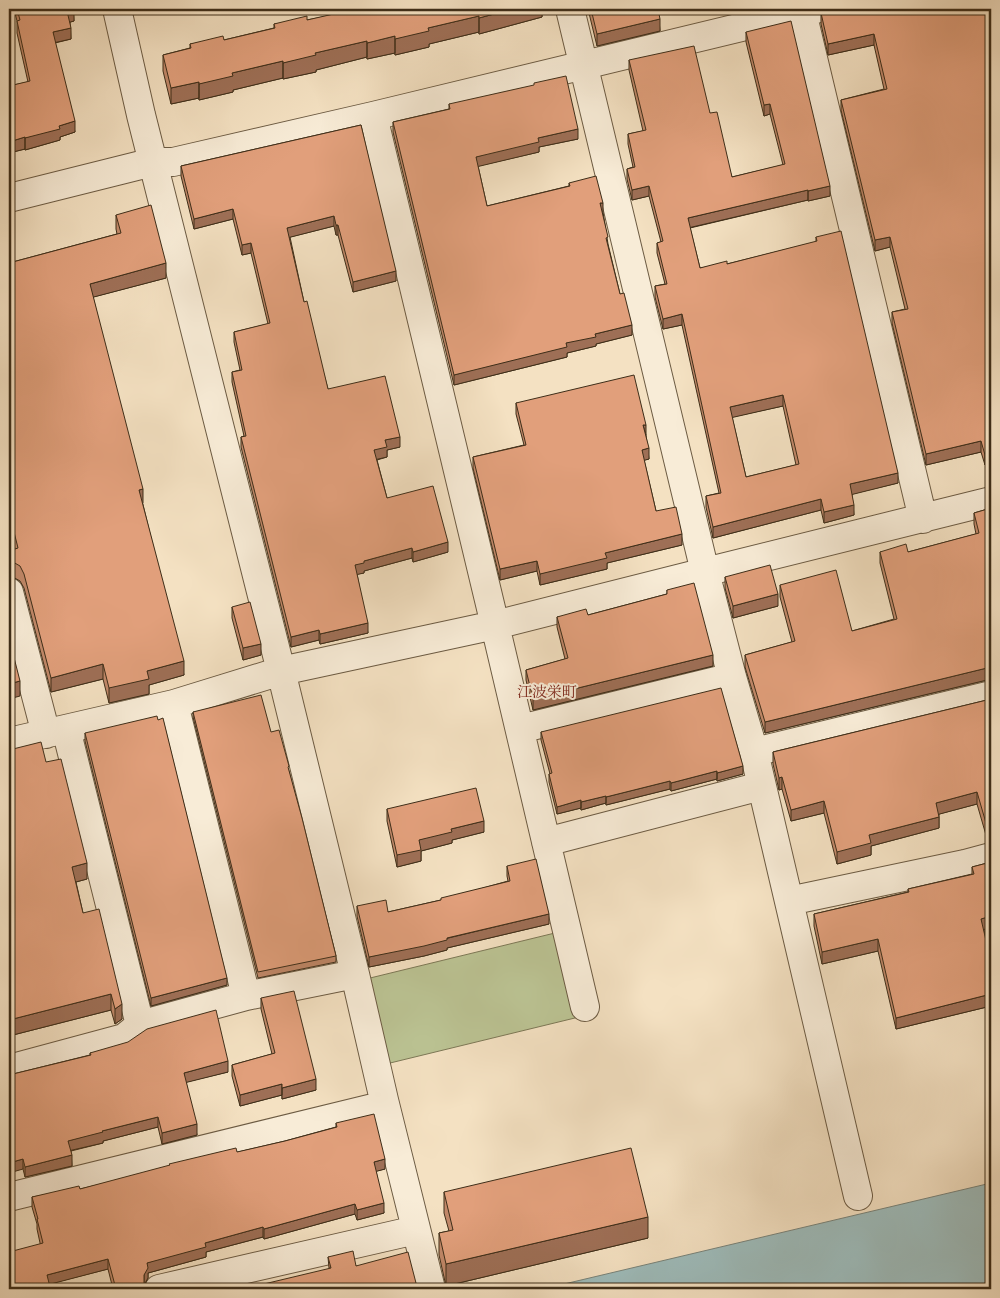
<svg xmlns="http://www.w3.org/2000/svg" width="1000" height="1298" font-family="Vollkorn,'Noto Serif JP',serif">
	<rect width="100%" height="100%" fill="#f4e1c2"/>
	<filter id="stains"><feTurbulence type="fractalNoise" baseFrequency=".004" numOctaves="4"/><feColorMatrix values="0 0 0 0 .2 0 0 0 0 .09 0 0 0 0 .02 0 0 0 .5 -.17"/></filter>
	<radialGradient id="worn" r=".72"><stop offset=".6" stop-color="#630" stop-opacity="0"/><stop offset="1" stop-color="#630" stop-opacity=".3"/></radialGradient>
	<path fill="#bbc393" stroke="#7c7856" d="M559 932 579 1017 386 1064 366 979Z"/>
	<path fill="#9ebcbb" stroke="#78837a" d="M991 1183V1289H543Z"/>
	<g fill="none" stroke-linecap="round" stroke-linejoin="round">
		<g stroke="#6c5b43" stroke-width="30">
			<path id="minor" d="M117 9 141 115 281 671 355 974 384 1100 431 1289
				M570 9 705 572 732 677 754 752 858 1196
				M802 12 923 519
				M373 116 495 625 585 1007
				M9 198 153 162H173L373 116 816 9
				M9 592 46 734
				M174 704 246 996
				M66 729 140 1025 246 996 355 974
				M520 729 732 677
				M9 742 174 704 281 671 495 625 705 572 991 501
				M754 752 991 695
				M546 842 761 786
				M789 901 965 864 991 857
				M9 1069 124 1038 140 1025
				M9 1197 385 1105
				M159 1289 416 1230"/>
		</g>
		<use href="#minor" stroke="#f8ecd7" stroke-width="28"/>
	</g>
	<path fill="#c2896a" stroke="#3e2e19" fill-rule="evenodd" d="M14 9H73L74 21 70 22 71 39 55 43 75 132 60 137V140L25 150V149L9 153V86L28 82 17 33V21Z
		M542 9V17L479 34V32L429 44V47L395 55V53L367 59V57L316 70V72L283 79V78L233 90V92L199 100V98L171 104 163 71V55L190 48V44L224 40 274 28V24L307 20 338 14Z
		M588 9H658L660 31 597 46Z
		M991 9 985 465 981 452 926 465 892 323V312L905 309 890 247 875 251 841 110V100L884 89 874 45 828 55 821 24V13Z
		M746 32 830 196 808 201V200L690 228 700 268 727 264 816 242V237L898 483 852 494 854 515 824 523 821 510 713 538 706 507V496L719 493 682 325 663 329 655 297V286L665 284 657 253V243L661 242 649 196 632 200 627 179V169L633 167 628 144V134L643 131 629 70V60L710 113 732 177 783 165 770 114 764 116 746 42ZM783 406 796 465 746 477 732 417Z
		M449 104 578 139 539 147V152L478 166 487 206 569 186V183L603 212 608 244 620 294 632 335 596 344V346L567 353V357L454 385 393 132V122L449 109Z
		M361 125 396 281 353 292 338 235H336L334 226 290 237 304 302 328 389 400 447 387 450V457L377 460 387 498 448 552 413 562 412 558 364 571V573L357 574 368 633 320 644 319 640 291 647 241 447V437L244 436 232 382V372L240 370 234 342V332L268 324 251 253 242 255 233 219 194 229 181 176V166Z
		M116 215 166 278 93 297 184 675 149 685V694L109 703 103 679 51 692 24 588 20 581 13 577H9V551L15 549 9 526V263L117 234 116 229Z
		M516 403 646 435 649 459 644 460 656 511 682 545 607 563V569L540 585 537 571 500 580 473 468V457L524 445 516 414Z
		M991 508V680H987L765 733 745 667V655L792 642 780 597V585L852 631 894 619 880 563V552H908L976 534 974 524V513Z
		M725 577 778 606 733 618 725 588Z
		M667 590 713 666 533 710 526 680V670L565 659 557 627V617L588 615 667 594Z
		M232 607 261 655 243 660 232 618Z
		M991 699V842H988L977 804 939 814V828L871 846V855L837 864 824 813 791 821 782 789 779 790 773 764V752Z
		M193 712 271 732 289 771 336 956V962L258 978 193 717Z
		M541 732 743 774 717 781V779L671 791 670 789 606 805V803L581 810V808L557 814 549 782V774H550L541 740Z
		M85 733 227 985 151 1006 85 741Z
		M46 762 87 879 76 882 83 913 122 1019 115 1024 111 1010 9 1036Z
		M387 809 484 832 452 840V843L421 851V861L397 867 387 821Z
		M991 862V928L984 930 991 962V1006L896 1029 878 951 822 964 814 926V914L908 892V889L972 874V867Z
		M507 866 549 924 447 948V950L424 956 369 967 357 916V906L388 912 441 900 508 881 507 876Z
		M261 998 316 1090 282 1099V1095L240 1106 232 1076V1065L272 1054 261 1009Z
		M90 1053 228 1072 186 1082 197 1135 162 1144 158 1127 103 1141V1143L71 1151 72 1166 25 1177 23 1169 13 1074 90 1055Z
		M336 1123 385 1169 376 1171 384 1213 357 1220 355 1214 264 1239 263 1237 206 1252V1257L148 1273V1278L145 1284 148 1289H113L108 1269 49 1284 50 1289 37 1229V1224L32 1207V1197L80 1189 285 1141 336 1127Z
		M444 1192 648 1238 446 1286 439 1255V1233L449 1231 444 1213Z
		M328 1257 356 1266 416 1283 329 1268Z"/>
	<path fill="#9e6f56" stroke="#3e2e19" d="M513 9H542V17L479 34V18Z
		M74 10V21L67 23V11Z
		M479 16V32L429 44V47L395 55V39L428 28Z
		M660 19V31L597 46V34Z
		M71 28V39L53 43V32Z
		M874 34V45L828 55V44Z
		M395 36V53L367 59V43Z
		M367 41V57L316 70V72L283 79V63L315 53Z
		M283 61V78L233 90V92L199 100V84L232 73Z
		M199 82V98L171 104V88Z
		M770 104V114L764 116V105Z
		M75 121V132L60 137V140L25 150V138L59 126Z
		M578 129V139L539 147V152L476 167V157L538 138Z
		M25 137V149L9 153V142Z
		M649 186V196L632 200V190Z
		M830 186V196L808 201V191Z
		M808 190V200L688 228V218Z
		M600 203H603V212L600 213Z
		M233 209V219L194 229V219Z
		M334 216V226L287 238V228Z
		M336 225H338V235H336Z
		M890 237V247L875 251V240Z
		M251 243V253L242 255V245Z
		M166 263V278L90 298V284Z
		M396 271V281L353 292V282Z
		M682 314V325L663 329V319Z
		M632 325V335L596 344V346L567 353V357L454 385V375L566 343 595 334Z
		M783 395V406L730 418V407Z
		M643 425H646V435Z
		M400 437V447L387 450V457L374 460V450L385 440Z
		M981 441V452L926 465V454Z
		M649 448V459L642 461V450Z
		M991 453V464L985 465V455Z
		M898 473V483L850 495V484Z
		M143 489V503L139 504V490Z
		M821 499V510L713 538V527Z
		M854 505V515L824 523V512Z
		M682 534V545L607 563V569L540 585V574L605 553Z
		M448 542V552L413 562V552Z
		M412 548V558L364 571V573L355 575V565L364 561Z
		M537 561V571L500 580V569Z
		M778 594V606L733 618V606Z
		M368 623V633L320 644V634Z
		M319 630V640L291 647V637Z
		M261 644V655L243 660V648Z
		M713 655V666L533 710V699Z
		M184 661V675L149 685V694L109 703V688L147 671Z
		M103 664V679L51 692V678Z
		M987 668V680L765 733V722Z
		M20 681V696L9 699V684Z
		M743 766V774L717 781V773Z
		M717 771V779L671 791V783Z
		M782 777V789L779 790V778Z
		M670 781V789L606 805V797Z
		M977 792V804L936 815V803Z
		M606 796V803L581 810V802Z
		M581 800V808L557 814V807Z
		M824 801V813L791 821V810Z
		M939 817V828L871 846V855L837 864V852L869 835Z
		M484 821V832L452 840V843L421 851V861L397 867V855L419 840 451 829Z
		M87 863V879L72 883V867Z
		M549 914V924L447 948V950L424 956 369 967V957Z
		M991 916V928L981 930V919Z
		M878 939V951L822 964V952Z
		M227 978V985L151 1006V998Z
		M111 994V1010L9 1036V1020Z
		M991 994V1006L896 1029V1018Z
		M122 1004V1019L115 1024V1009Z
		M228 1061V1072L184 1083V1073Z
		M316 1079V1090L282 1099V1088Z
		M282 1084V1095L240 1106V1095Z
		M158 1117V1127L103 1141V1143L68 1151V1141L102 1131Z
		M197 1124V1135L162 1144V1133Z
		M72 1155V1166L25 1177V1167Z
		M23 1159V1169L9 1173V1163Z
		M385 1159V1169L374 1172V1162Z
		M384 1203V1213L357 1220V1210Z
		M355 1204V1214L264 1239V1229Z
		M648 1217V1238L446 1286V1264Z
		M263 1227V1237L206 1252V1257L148 1273V1278L144 1285V1275L147 1263 205 1243Z
		M108 1259V1269L47 1285V1275Z
		M50 1287V1289H39Z"/>
	<path fill="#e19f7b" stroke="#3e2e19" fill-rule="evenodd" d="M17 9H73L74 10 67 11 71 28 53 32 75 121 59 126 60 129 25 138V137L9 142V86L30 81 17 21 20 20Z
		M362 9H513L479 18V16L428 28 429 31 395 39V36L367 43V41L315 53 316 55 283 63V61L232 73 233 76 199 84V82L171 88 163 55 191 48 190 44 223 36 224 40 275 28 274 24 307 16V20L338 13V14Z
		M591 9H658L660 19 597 34Z
		M827 9H991V453L985 455 981 441 926 454 892 312 908 309 890 237 875 240 841 100 887 89 874 34 828 44 821 13Z
		M791 21 830 186 808 191V190L688 218 700 268 727 261V264L817 241 816 237 841 231 898 473 850 484 854 505 824 512 821 499 713 527 706 496 721 493 682 314 663 319 655 286 667 284 657 243 663 241 649 186 632 190 627 169 635 167 628 134 646 130 629 60 694 46 710 113 717 112 732 177 785 164 770 104 764 105 746 32ZM783 395 799 464 746 477 730 407Z
		M566 76 578 129 538 138 539 142 476 157 487 206 570 186 569 183 596 176 603 203H600L608 237 606 238 620 294 624 293 632 325 595 334 596 337 566 343 567 347 454 375 393 122 450 109 449 104 534 85V83Z
		M361 125 396 271 353 282 338 225H336L334 216 287 228 304 302 307 301 328 389 385 376 400 437 385 440 387 447 374 450 387 498 433 486 448 542 413 552 412 548 364 561V563L355 565 368 623 320 634 319 630 291 637 241 437 246 436 232 372 242 370 234 332 270 323 251 243 242 245 233 209 194 219 181 166Z
		M151 205 166 263 90 284 143 489 139 490 184 661 147 671 149 679 109 688 103 664 51 678 24 574 20 566 13 562H9V551L18 548 9 512V263L121 233 116 215Z
		M634 375 646 425H643L649 448 642 450 656 511 676 507 682 534 605 553 607 558 540 574 537 561 500 569 473 457 526 445 516 403Z
		M991 508V668H987L765 722 745 655 795 641 780 585 836 570 852 631 897 619 880 552 906 544 908 552 979 533 974 513Z
		M770 565 778 594 733 606 725 577Z
		M694 583 713 655 533 699 526 670 568 658 557 617 586 609 588 615 667 594V590Z
		M250 602 261 644 243 648 232 607Z
		M9 638 20 681 9 684Z
		M721 688 743 766 717 773V771L671 783 670 781 606 797V796L581 802V800L557 807 549 774 552 773 541 732Z
		M261 695 271 732 279 730 289 766 288 767 302 818 336 956 258 972 193 712Z
		M991 699V830H988L977 792 936 803 939 817 869 835 871 843 837 852 824 801 791 810 782 777 779 778 773 752Z
		M157 716 158 720 163 718 227 978 151 998 85 733Z
		M41 742 46 762 61 759 87 863 72 867 83 913 99 909 122 1004 115 1009 111 994 9 1020V750Z
		M476 788 484 821 451 829 452 832 419 840 421 850 397 855 387 809Z
		M536 859 549 914 447 938V940L424 946 369 957 357 906 386 900 388 912 441 900V898L510 881 507 866Z
		M991 862V916L981 919 991 962V994L896 1018 878 939 822 952 814 914 909 892 908 889 974 874 972 867Z
		M294 991 316 1079 282 1088V1084L240 1095 232 1065 275 1053 261 998Z
		M216 1010 228 1061 184 1073 197 1124 162 1133 158 1117 102 1131 103 1132 68 1141 72 1155 25 1167 23 1159 9 1163V1074H13L91 1055 90 1053 128 1042 147 1029Z
		M374 1114 385 1159 374 1162 384 1203 357 1210 355 1204 264 1229 263 1227 205 1243 206 1247 147 1263 148 1268 144 1275V1283L148 1289H116L108 1259 47 1275 50 1287 39 1289H9V1252L43 1243 37 1219H38L32 1197 79 1186 80 1189 170 1165 169 1164 236 1148 237 1152 285 1141 337 1127 336 1123Z
		M631 1148 648 1217 446 1264 439 1233 453 1230 444 1192Z
		M353 1251 356 1266 408 1252 416 1283 419 1289H243L331 1268 328 1257Z"/>
	<g text-anchor="middle" stroke-width="4" stroke-linejoin="round" paint-order="stroke">
		<g font-size="15" fill="#7a1f14" stroke="#f8ecd7">
			<text x="547" y="697">江波栄町</text>
		</g>
	</g>
	<rect width="1000" height="1298" fill="none" stroke="#f4e1c2" stroke-width="30"/>
	<rect x="10" y="10" width="980" height="1278" fill="none" stroke="#3e2e19" stroke-width="2.5"/>
	<rect x="15" y="15" width="970" height="1268" fill="none" stroke="#3e2e19"/>
	<rect width="100%" height="100%" filter="url(#stains)"/>
	<rect width="100%" height="100%" fill="url(#worn)"/>
</svg>
